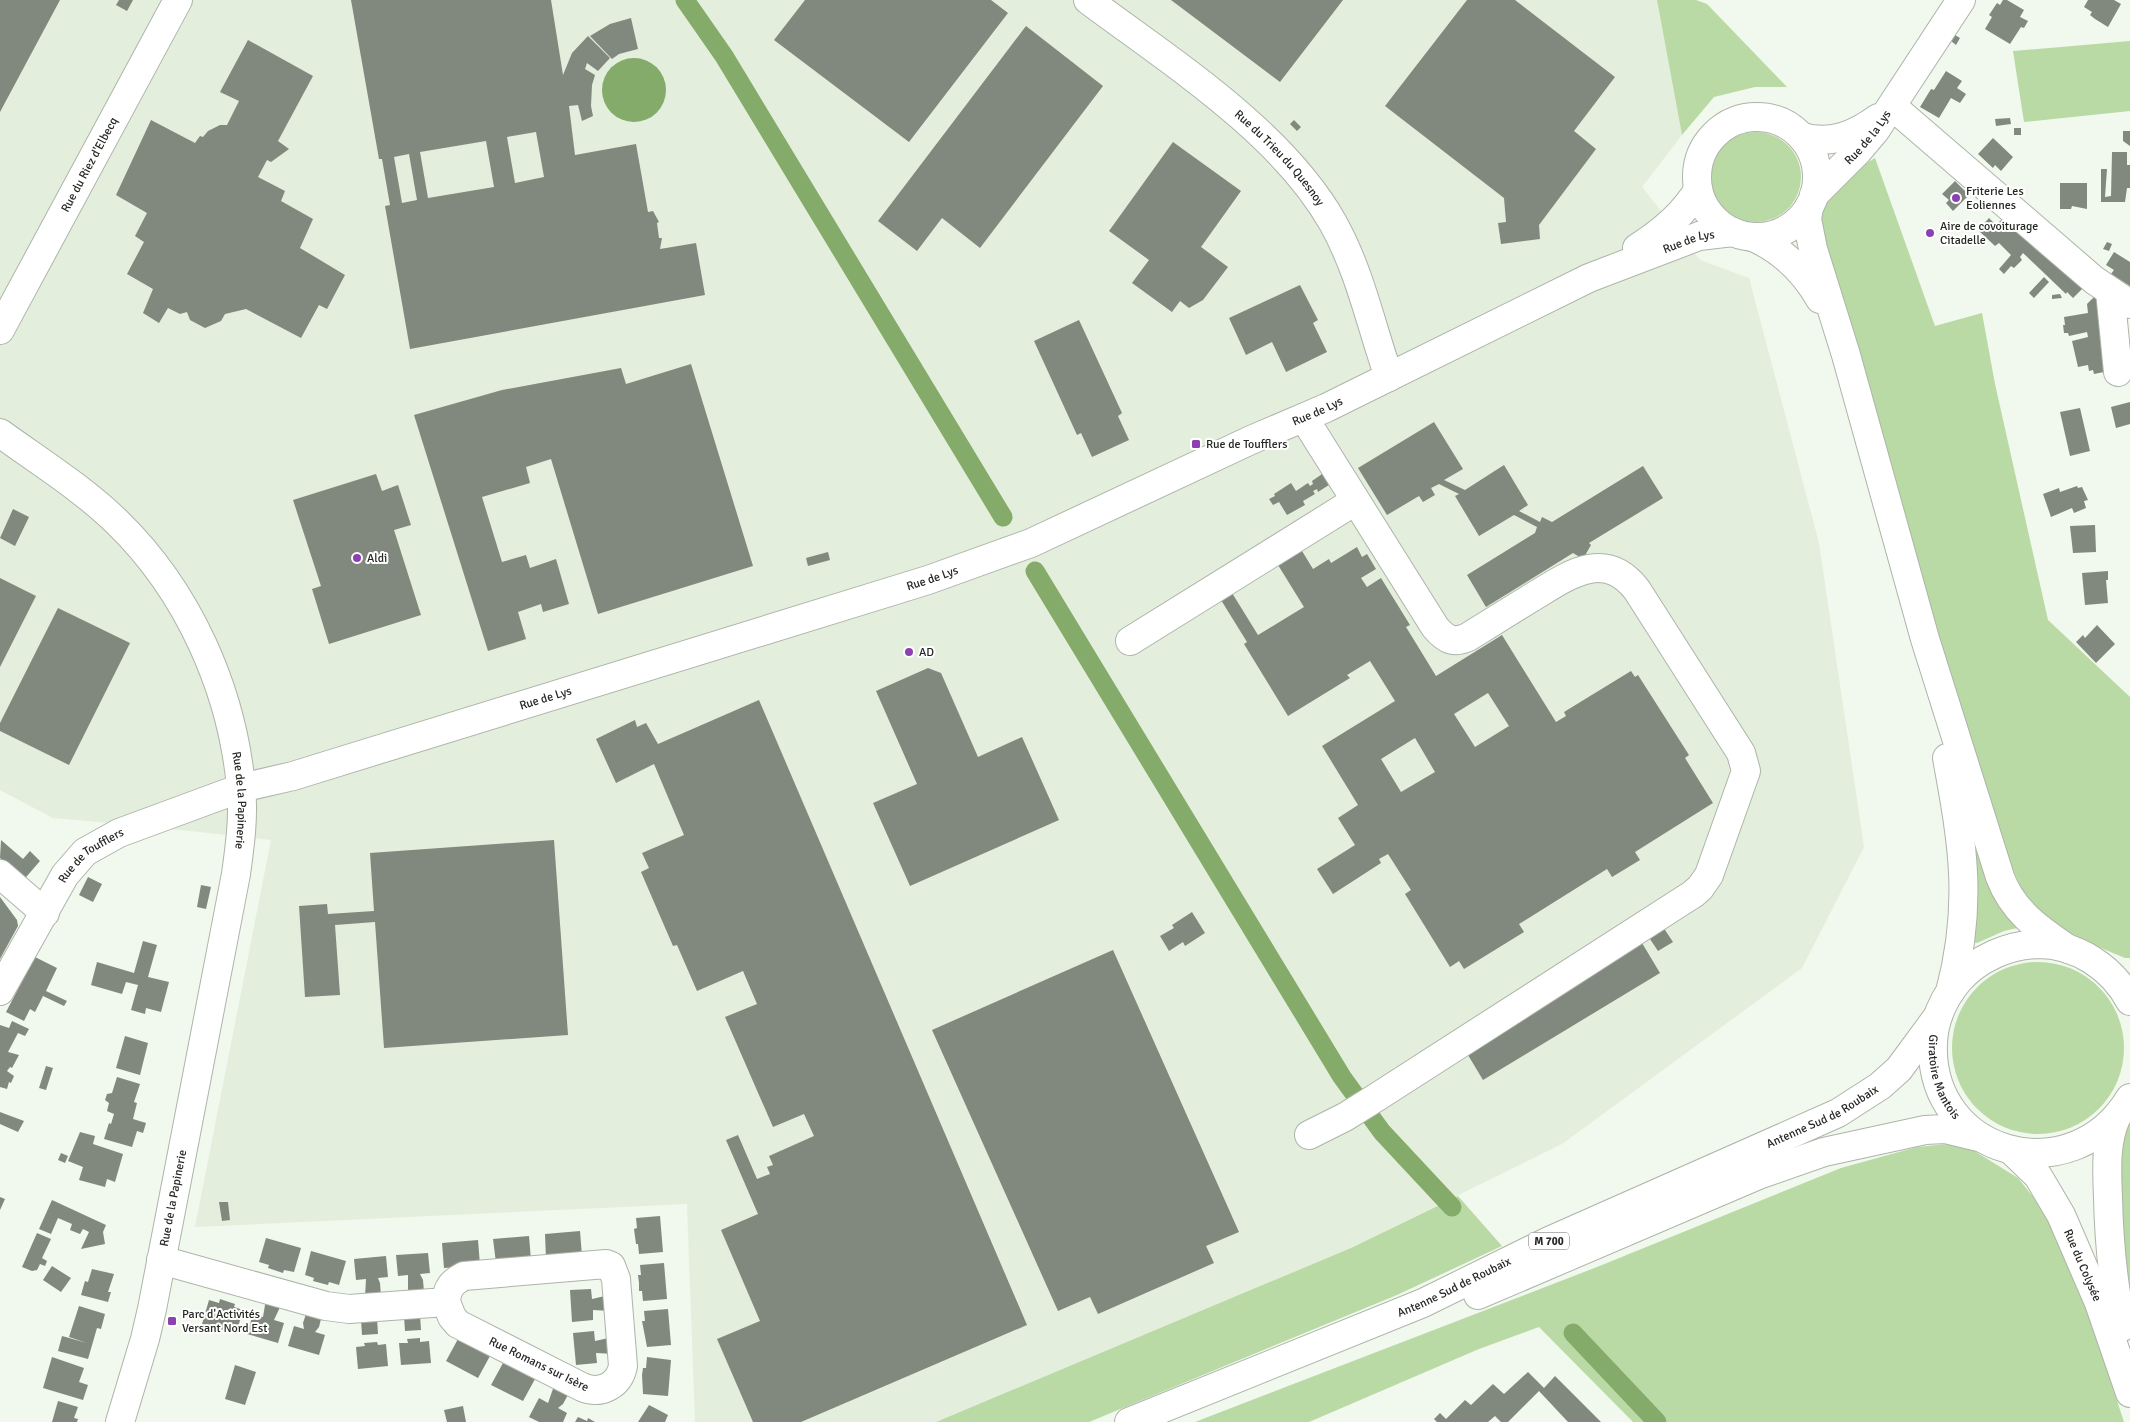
<svg xmlns="http://www.w3.org/2000/svg" width="2130" height="1422" font-family="Signika,sans-serif">
	<rect width="100%" height="100%" fill="#f1f8ed"/>
	<path fill="#e3eedc" d="M0 0H1657L1682 135 1642 187 1700 260 1749 278 1819 543 1864 847 1802 968 1562 1144 1351 1248 936 1422H695L687 1204 195 1227 271 840 154 827 53 818 0 790Z"/>
	<path fill="#b9daa4" d="M1657 0H1696L1707 4 1787 87H1755L1714 97 1682 135Z
		M2130 41V111L2024 122 2013 51Z
		M1711 177a45 45 0 1 1 90 0a45 45 0 1 1-90 0Z
		M1875 158 1935 326 1982 313 1995 384 2048 620 2130 697V958H2125L2101 948 2058 927 2026 898 2007 856 1959 710 1818 216 1824 193 1850 173Z
		M1970 834H1974L2022 927 2004 931 1977 943 1972 942Z
		M1952 1048a86 86 0 1 1 172 0a86 86 0 1 1-172 0Z
		M2130 1120V1301L2123 1269 2117 1155Z
		M1947 1144 1968 1147 2018 1178 2042 1208 2078 1283 2124 1422H1633L1539 1327 1479 1349 1309 1422H1195L1597 1267 1841 1168 1917 1147Z
		M1458 1196 1502 1246 1397 1295 1089 1422H936L1351 1248Z"/>
	<path fill="#84ab69" d="M602 90a32 32 0 1 1 64 0a32 32 0 1 1-64 0Z"/>
	<g fill="none" stroke-linecap="round" stroke-linejoin="round">
		<path stroke="#84ab69" stroke-width="19" d="M685 0 724 56 1003 517
			M1035 571 1342 1077 1382 1132 1452 1207
			M1573 1333 1657 1422"/>
	</g>
	<path fill="#81887d" fill-rule="evenodd" d="M0 0H60L0 112Z
		M119 0H133L127 11 116 5Z
		M351 0H551L563 75 572 53 588 36 610 58 598 71 587 63 585 69 595 75 592 85 591 106 593 116 582 121 578 105 569 106 575 155 636 144 648 212 653 211 659 222 657 223 659 238H662L660 249 696 243 705 295 410 349 385 206 390 205 382 159H379ZM536 132 544 177 515 183 507 137ZM486 141 494 187 428 198 420 152ZM409 154 417 200 402 203 394 157Z
		M805 0H991L1008 13 909 142 774 40Z
		M1171 0H1343L1280 82Z
		M1467 0H1515L1615 77 1574 131 1596 149 1539 225 1540 239 1501 244 1498 223 1506 222 1504 198 1385 106Z
		M2003 0H2007L2024 10 2020 17 2028 21 2024 28 2021 27 2010 44 1985 29 1992 17 1989 15 1997 3 2000 5Z
		M2088 0H2114L2121 4 2108 27 2095 19 2090 15 2092 12 2084 7Z
		M631 18 638 49 619 54 612 59 590 36 610 24Z
		M1026 26 1103 86 980 248 942 218 917 251 878 221Z
		M1955 35 1960 38 1956 45 1951 41Z
		M248 40 313 76 278 141 289 149 271 162 267 160 258 177 285 191 281 201 313 219 300 248 345 275 327 309 319 305 301 338 246 309 225 314 221 321 205 328 190 320 187 312 180 314 168 308 159 323 143 313 153 289 127 274 144 242 135 236 147 213 116 195 151 120 195 143 200 136 203 137 208 131 220 125H227L239 101 220 92Z
		M1946 71 1962 81 1957 88 1966 94 1960 103 1951 98 1939 118 1920 107 1931 89 1934 90Z
		M2010 118 2011 124 1996 126 1995 119Z
		M1294 120 1301 127 1297 131 1290 124Z
		M2014 128H2021V135H2014Z
		M2123 131H2130V146L2123 141Z
		M1993 138 2013 157 2001 171 1995 165 1993 168 1978 154Z
		M1173 142 1241 191 1201 247 1228 267 1203 300 1189 308 1180 301 1172 312 1132 283 1149 260 1109 231Z
		M2112 152H2127V165H2130V188H2127L2125 202H2101V169H2107L2105 197 2111 196Z
		M1955 181 1969 195 1953 211 1946 203 1949 200 1942 194Z
		M2060 183H2087V209L2072 206 2071 209H2060Z
		M2008 213 2085 286 2073 298 2067 292 2066 294 2023 253 2020 257 2022 260 2014 268 2011 266 2004 274 1999 269 2011 255 1999 243 1995 246 1978 230 1989 218 1996 225Z
		M2107 242 2112 244 2109 251 2103 249Z
		M2114 252 2130 262V286L2111 274 2114 270 2106 265Z
		M2044 277 2049 282 2034 298 2029 293Z
		M1300 285 1318 320 1313 323 1327 352 1286 372 1272 342 1246 355 1229 318Z
		M2060 294 2062 298 2052 299V295Z
		M2095 296 2103 303 2114 370 2094 374 2093 370 2089 371 2088 365 2078 367 2072 341 2088 337 2087 332 2069 336 2068 333H2064L2063 325H2065L2064 317 2088 313 2087 304Z
		M1079 320 1122 413 1118 416 1129 440 1092 457 1081 433 1077 435 1034 341Z
		M691 364 753 566 598 614 551 459 526 467 530 483 482 497 502 562 526 555 530 568 556 559 569 604 543 612 541 604 518 612 526 639 488 651 414 415 502 390 621 368 626 384Z
		M2130 402V424L2116 428 2111 407Z
		M2080 408 2090 451 2070 456 2060 412Z
		M1434 422 1463 469 1444 480 1465 490 1504 465 1528 505 1519 511 1540 522 1542 517 1552 522 1643 466 1663 498 1589 543 1591 545 1583 559 1573 553 1486 607 1467 575 1535 533 1537 527 1514 515 1479 536 1455 496 1459 494 1439 484 1431 488 1435 495 1423 502 1419 496 1387 515 1358 468Z
		M1325 472 1332 483 1318 492 1317 489 1313 491 1315 494 1303 501 1305 505 1287 515 1279 502 1273 505 1269 499 1275 496 1274 494 1291 483 1296 491 1308 483 1310 486 1313 484 1312 481Z
		M376 474 382 491 398 485 411 525 394 530 421 615 329 644 312 589 321 586 293 500Z
		M2077 486 2078 488 2082 487 2088 500 2084 501 2086 508 2074 513 2072 508 2051 517 2043 494 2059 488 2060 492Z
		M13 509 29 517 15 546 0 538Z
		M2095 525 2096 552 2073 553 2070 526Z
		M1357 547 1362 557 1367 554 1376 569 1361 578 1367 587 1381 578 1410 625 1406 627 1436 676 1502 635 1556 722 1566 716 1564 712 1631 671 1635 677 1638 675 1689 755 1685 758 1713 803 1635 852 1640 860 1612 877 1607 869 1519 924 1524 932 1464 969 1459 961 1450 967 1405 894 1411 890 1388 854 1379 859 1381 863 1333 894 1317 869 1355 845 1338 818 1358 805 1322 746 1395 701 1370 661 1347 675 1350 678 1288 716 1244 644 1247 642 1221 600 1232 593 1258 635 1304 607 1278 565 1302 551 1313 569 1329 559 1331 563ZM1488 693 1509 726 1475 747 1454 714ZM1415 738 1435 772 1401 792 1381 759Z
		M828 552 830 560 808 566 806 558Z
		M2108 571V580H2106L2108 603 2085 605 2082 573Z
		M0 578 36 596 0 667Z
		M58 608 130 643 69 765 0 731V723Z
		M2097 625 2115 644 2096 663 2076 642 2083 635 2085 638Z
		M928 668 941 673 978 757 1022 737 1059 820 910 886 873 803 917 784 876 691Z
		M759 700 1027 1325 801 1422H753L717 1339 760 1321 721 1230 758 1214 726 1140 738 1135 757 1179 770 1174 767 1167 773 1165 769 1156 814 1136 804 1114 773 1127 725 1017 757 1004 743 971 697 991 677 945 673 946 641 872 649 868 642 853 684 835 654 764 616 783 596 739 635 720 637 727 646 723 658 744Z
		M1 840 23 859 30 851 40 861 21 883 12 868 0 858Z
		M554 840 568 1035 384 1048 375 922 335 925 340 995 305 997 299 906 327 904 328 914 374 911 370 853Z
		M88 877 102 884 93 902 79 895Z
		M201 885 211 887 206 909 197 907Z
		M0 897 17 920 18 926 0 959Z
		M1192 912 1205 933 1185 946 1183 942 1169 951 1160 936 1174 928 1172 925Z
		M1663 927 1673 942 1658 951 1648 936Z
		M143 941 157 945 148 977 169 982 161 1012 146 1008 145 1014 131 1010 138 985 126 982 122 994 91 985 97 962 134 973Z
		M1642 943 1660 973 1483 1080 1465 1050Z
		M1113 950 1239 1232 1206 1246 1214 1263 1098 1314 1090 1297 1058 1311 932 1030Z
		M35 957 57 968 46 991 67 1001 64 1006 43 996 35 1012 30 1009 24 1021 6 1012Z
		M12 1021 29 1029 25 1036 18 1033 8 1052 19 1055 12 1068 10 1067 7 1071 14 1076 11 1083 9 1082 7 1089 0 1087V1025L9 1028Z
		M125 1036 148 1043 140 1075 116 1068Z
		M46 1066 53 1068 46 1090 39 1088Z
		M117 1077 140 1084 134 1102 137 1103 133 1119 146 1123 143 1133 137 1131 132 1147 104 1139 109 1123 111 1124 114 1114 107 1111 109 1103 105 1100 107 1094 112 1093Z
		M0 1112 24 1121 18 1132 0 1124Z
		M80 1132 95 1136 93 1144 123 1154 115 1182 107 1179 105 1187 79 1180 83 1167 68 1161Z
		M61 1153 68 1156 65 1163 58 1160Z
		M0 1197 5 1199 0 1210Z
		M52 1200 106 1225 103 1232 105 1244 81 1249 89 1232 83 1229 80 1234 70 1230 72 1224 58 1218 51 1234 39 1229Z
		M219 1202H228L230 1220 222 1221Z
		M660 1216 663 1252 639 1254 638 1244H636L634 1229 637 1228 636 1218Z
		M580 1231 582 1256 546 1259 545 1234Z
		M37 1233 51 1239 42 1258 47 1261 45 1266 40 1264 37 1270 32 1271 22 1267Z
		M529 1236 531 1260 496 1263 493 1239Z
		M266 1238 301 1248 294 1272 284 1270 283 1273 268 1268 269 1265 259 1262Z
		M478 1240 480 1265 444 1268 442 1243Z
		M311 1251 346 1261 339 1285 329 1282 328 1285 313 1281 314 1278 305 1275Z
		M428 1253 430 1273 420 1274 423 1280 424 1292 408 1294V1275L398 1276 396 1255Z
		M386 1256 388 1277 378 1278 380 1283 381 1296 365 1297 366 1279 356 1280 354 1259Z
		M664 1263 667 1299 643 1301 642 1291H639V1283L638 1275H641L640 1265Z
		M52 1266 71 1278 61 1292 43 1280Z
		M92 1269 114 1274 108 1292H111L108 1302 81 1295 85 1281 88 1282Z
		M591 1289 592 1299 609 1295 611 1311 593 1310V1320L572 1322 570 1290Z
		M220 1299 235 1304 234 1307 243 1310 236 1334 202 1324 209 1300 219 1303Z
		M266 1299 282 1303 274 1320 284 1323 278 1343 247 1334 253 1314 263 1317Z
		M79 1306 105 1314 101 1329 97 1328 88 1359 58 1351 62 1336 87 1343 69 1337Z
		M668 1309 671 1345 647 1347 642 1321H645L644 1311Z
		M307 1311 322 1315 319 1327 315 1332 325 1335 319 1355 288 1346 294 1326 304 1329 303 1323Z
		M420 1315 421 1330 405 1331 404 1316Z
		M377 1318 378 1334 362 1335 361 1320Z
		M594 1331 595 1341 613 1337 614 1354 596 1353 597 1363 576 1365 573 1333Z
		M420 1338V1342L429 1341 431 1363 401 1365 399 1343H408L407 1339Z
		M458 1339 467 1344 468 1341 482 1348 481 1351 490 1356 478 1378 446 1361Z
		M377 1342 378 1345 386 1344 388 1366 358 1369 356 1347 365 1346 364 1343Z
		M52 1357 84 1368 79 1382 88 1385 83 1400 43 1388Z
		M647 1357 671 1360 668 1396 643 1394 642 1375 643 1368H646Z
		M503 1363 512 1367 513 1365 527 1372 526 1375 535 1379 523 1401 491 1385Z
		M235 1365 256 1372 245 1405 225 1399Z
		M1528 1372 1544 1388 1555 1376 1601 1422H1568L1539 1391 1508 1422H1501L1495 1416 1488 1422H1437L1434 1419 1440 1413 1446 1419 1465 1400 1471 1405 1493 1384 1504 1394Z
		M554 1386 569 1393 563 1404 558 1408 567 1413 563 1422H539L529 1417 539 1398 548 1403Z
		M58 1401 78 1407 74 1418 78 1419 77 1422H52Z
		M649 1405 668 1415 665 1422H638Z
		M463 1406 466 1422H447L444 1410Z
		M578 1417 587 1421 588 1418 595 1422H575Z"/>
	<g fill="none" stroke-linecap="round" stroke-linejoin="round">
		<g stroke="#adb4a9" stroke-width="30">
			<g id="minor">
				<path id="s1" d="M1088 0C1171 62 1282 132 1333 223 1360 271 1371 326 1389 377"/>
				<path d="M1892 106 2094 280 2130 304"/>
				<circle cx="1757" cy="177" r="60"/>
				<path d="M1802 137C1831 145 1855 135 1878 118"/>
				<path id="s2" d="M1814 195 1858 151 1875 131 1961 0"/>
				<path d="M1809 207 1807 219 1813 249 1846 355 1925 639 2000 877C2013 912 2039 929 2068 949"/>
				<path d="M1753 237C1782 250 1804 271 1820 299"/>
				<path d="M1637 248C1661 233 1683 215 1698 190"/>
				<path d="M2110 291 2118 372"/>
				<path id="s3" d="M0 330 178 0"/>
				<path d="M1304 418 1435 627C1445 639 1453 644 1468 637 1489 624 1510 611 1531 598 1566 577 1604 547 1637 590L1741 753 1746 771 1709 875 1700 888 1693 894 1377 1097 1345 1117 1309 1135"/>
				<path id="s4" d="M0 433C40 462 82 488 117 522 188 591 232 689 241 787 244 816 240 845 236 874L152 1309 145 1339 120 1422"/>
				<path d="M1130 641 1355 501"/>
				<path d="M1947 758C1963 845 1973 905 1950 992"/>
				<path d="M0 874 45 913"/>
				<path id="s5" d="M0 991 65 875 85 852 119 833 241 788 293 776 928 580 1031 543 1251 440 1326 408 1589 278 1699 236 1733 232"/>
				<path d="M2116 1118C2105 1143 2107 1171 2108 1198 2109 1242 2113 1284 2122 1327"/>
				<path id="s6" d="M2012 1151 2038 1176 2061 1215 2099 1303 2130 1393"/>
				<path d="M161 1260 326 1306 349 1309 446 1302C447 1288 452 1282 464 1276L606 1264 611 1266 616 1279 623 1366C619 1386 600 1395 582 1387L458 1324 452 1317 446 1302"/>
			</g>
		</g>
		<g stroke="#adb4a9" stroke-width="30">
			<g id="highway">
				<path id="s7" d="M2130 1001C2112 967 2076 944 2038 944 2008 945 1978 958 1958 981 1944 998 1934 1020 1933 1043 1928 1155 2072 1195 2130 1098"/>
				<path d="M1478 1295 1761 1174 1824 1152 1925 1130 1945 1129 1982 1138"/>
				<path id="s8" d="M1129 1422 1423 1303 1549 1241 1838 1113 1880 1086 1899 1069 1938 1016"/>
			</g>
		</g>
		<use href="#minor" stroke="#fff" stroke-width="28"/>
		<use href="#highway" stroke="#fff" stroke-width="28"/>
	</g>
	<g fill="#8d40b1" stroke="#fff" stroke-width="2">
		<circle cx="1956" cy="198" r="5"/>
		<circle cx="1930" cy="233" r="5"/>
		<rect x="1191" y="439" width="10" height="10" rx="2.5"/>
		<circle cx="357" cy="558" r="5"/>
		<circle cx="909" cy="652" r="5"/>
		<rect x="167" y="1316" width="10" height="10" rx="2.5"/>
	</g>
	<g text-anchor="middle" stroke-width="4" stroke-linejoin="round" paint-order="stroke">
		<rect fill="#fff" stroke="#676866" stroke-width="1" x="1529" y="1232.5" width="40" height="17" rx="4"/>
		<g font-size="11" font-weight="bold" fill="#262824">
			<text x="1549" y="1245">M 700</text>
		</g>
		<g font-size="12" fill="#262824" stroke="#fff">
			<text dy="4" stroke="none"><textPath href="#s2" startOffset="79">Rue de la Lys</textPath></text>
			<text dy="4" stroke="none"><textPath href="#s1" startOffset="249">Rue du Trieu du Quesnoy</textPath></text>
			<text dy="4" stroke="none"><textPath href="#s3" startOffset="188">Rue du Riez d'Elbecq</textPath></text>
			<text dy="4" stroke="none"><textPath href="#s5" startOffset="1884">Rue de Lys</textPath></text>
			<text dy="4" stroke="none"><textPath href="#s5" startOffset="1475">Rue de Lys</textPath></text>
			<text dy="4" stroke="none"><textPath href="#s5" startOffset="1055">Rue de Lys</textPath></text>
			<text dy="4" stroke="none"><textPath href="#s5" startOffset="650">Rue de Lys</textPath></text>
			<text dy="4" stroke="none"><textPath href="#s4" startOffset="459">Rue de la Papinerie</textPath></text>
			<text dy="4" stroke="none"><textPath href="#s5" startOffset="166">Rue de Toufflers</textPath></text>
			<text dy="4" stroke="none"><textPath href="#s7" startOffset="308">Giratoire Mantois</textPath></text>
			<text dy="4" stroke="none"><textPath href="#s8" startOffset="758">Antenne Sud de Roubaix</textPath></text>
			<text transform="translate(173 1198) rotate(-79)" y="4">Rue de la Papinerie</text>
			<text dy="4" stroke="none"><textPath href="#s6" startOffset="136">Rue du Colysée</textPath></text>
			<text dy="4" stroke="none"><textPath href="#s8" startOffset="352">Antenne Sud de Roubaix</textPath></text>
			<text transform="translate(539 1364) rotate(26)" y="4">Rue Romans sur Isère</text>
		</g>
		<g font-size="12" fill="#262824" stroke="#fff" text-anchor="start">
			<text x="1966" y="195">Friterie Les<tspan x="1966" dy="14">Eoliennes</tspan></text>
			<text x="1940" y="230">Aire de covoiturage<tspan x="1940" dy="14">Citadelle</tspan></text>
			<text x="1206" y="448">Rue de Toufflers</text>
			<text x="367" y="562">Aldi</text>
			<text x="919" y="656">AD</text>
			<text x="182" y="1318">Parc d'Activités<tspan x="182" dy="14">Versant Nord Est</tspan></text>
		</g>
	</g>
</svg>
